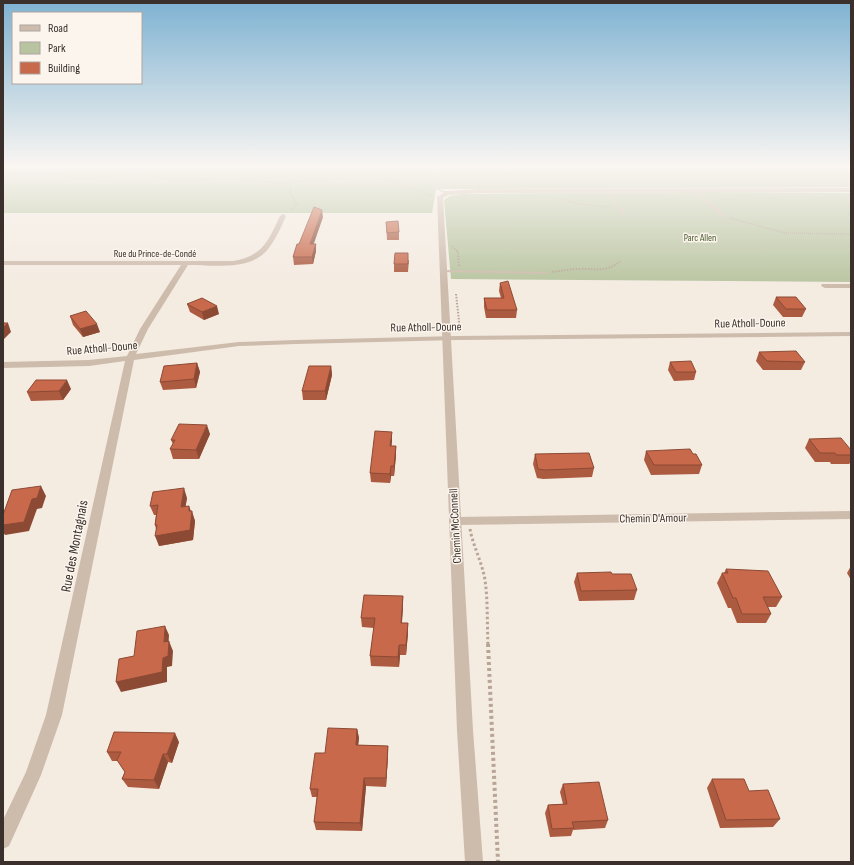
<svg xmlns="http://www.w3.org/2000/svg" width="854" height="865" font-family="'Sofia Sans Condensed',sans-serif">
	<rect width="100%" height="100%" fill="#f4ebe1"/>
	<path fill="#b8c4a0" d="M3 166H851V187L436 189 432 213H3Z
		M700 192 851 193V282L451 279 444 200 450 196 462 194Z"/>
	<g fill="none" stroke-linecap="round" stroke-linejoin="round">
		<path stroke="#b9a596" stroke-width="1.5" stroke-dasharray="1 1" stroke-linecap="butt" d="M3 176 53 175 82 179 144 175 172 180 235 179 279 183 346 178H375L399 183 432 196
			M290 183V193L297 204 290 212
			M564 200 580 204 610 207
			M730 218 785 233 851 234"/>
		<path stroke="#b9a596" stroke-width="2" stroke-dasharray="1.5 1.5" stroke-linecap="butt" d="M452 246 458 252 459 266
			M552 272C561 271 569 269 578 269 593 268 608 273 620 261
			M456 294 459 321 458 329"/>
		<path stroke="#b9a596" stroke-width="3" stroke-dasharray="2.5 2.5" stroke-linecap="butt" d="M470 529C473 546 482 562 485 580 488 601 487 624 488 645"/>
		<path stroke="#b9a596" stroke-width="4" stroke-dasharray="3 3" stroke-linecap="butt" d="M488 644 498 862"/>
		<path fill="#cdbbac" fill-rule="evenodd" d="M436 166H438V189L448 192V194H446L436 189Z
			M606 190H608L626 216V217H624L606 191Z
			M695 190H697L724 215V217H722L695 192Z
			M442 270 546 272 548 273 546 274 443 272H442Z"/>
		<path fill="#cdbbac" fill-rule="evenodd" d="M283 214 286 216C281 227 276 239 268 249 251 271 213 265 188 265L148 329 136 354 239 342 296 340 457 336 851 332V336L457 340 296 344 239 346 134 360 62 715 41 775 9 846 3 849V820L26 772 46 715 125 361 89 366 3 368V362L89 360 127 356 140 329 181 265H3V261H233C263 256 268 241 280 216Z
			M822 284H851V288H825L821 286Z
			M851 511V519L455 525 451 524 449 521 451 518 455 517Z"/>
		<path fill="#cdbbac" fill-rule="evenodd" d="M851 188V192L479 193 448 195 443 198 473 730 483 862H465L457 730 437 197 447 191 479 189Z"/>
	</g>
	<path fill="#ac5a40" d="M323 217 313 244H316V251L313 264 294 265 293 257 299 244Z
		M386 222 399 232V240H387Z
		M409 260 408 272H394V264Z
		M500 283 517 310 516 318H486L484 307V298H501L499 291Z
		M776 297 806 309 802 317H783L773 305Z
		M187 304 219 314 204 320 190 312Z
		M70 316 100 332 83 337 73 325Z
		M759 352 805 362 801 370H763L756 361Z
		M670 362 696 372 694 380 674 381 668 370Z
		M197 363 200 372 196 388 163 390 160 382Z
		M331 366 332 375 326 400H303L302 391Z
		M71 389 63 400 31 401 27 392Z
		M392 432 391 446H396V455L394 476H391L390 483 371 482 370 473Z
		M210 434 199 459H173L170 449 173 444 171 440Z
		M809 439 851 450V462L849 464H831L830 462H815L805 448Z
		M646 451 693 454 702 465 699 474 651 475 644 460Z
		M535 454 594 468 592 477 543 479 537 478 533 464Z
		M187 498 185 507 191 511 195 521 193 540 159 546 156 529 155 525 156 515H154L150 506Z
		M851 566V580L847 573Z
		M726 569 782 597 776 607H768L771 614 766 623H737L731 608H728L717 583 722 573H724Z
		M577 573 612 574 637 590 634 600 579 601 574 582Z
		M403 596V606L402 623H408V633L406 655H400L399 667 371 666 370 656 374 628 362 627 361 618Z
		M357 729 359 738 358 745 388 746V755L386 787 366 786 362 831 316 830 314 822 317 797H312L310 789 325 753Z
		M179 742 172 763 168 762 159 789 128 787 122 779 125 772 118 761H112L107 752Z
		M712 779 749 791 780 819 773 827 720 828 707 788Z
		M563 784 608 820 605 828 573 830 571 836 550 837 545 813 548 805 563 804 560 792Z"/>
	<path fill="#8c4a34" d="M322 210 323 217 311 252 310 244Z
		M316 244V251L313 264 312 257Z
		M217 306 219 314 204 320 202 312Z
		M8 323 11 332 3 340V328Z
		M97 324 100 332 83 337 80 329Z
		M197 363 200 372 196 388 194 379Z
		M331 366 332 375 326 400 325 391Z
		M67 380 71 389 63 400 59 391Z
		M207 425 210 434 199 459 196 450Z
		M392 432V441L391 455 390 446Z
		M396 446V455L394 476V466Z
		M391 466V476L390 483V474Z
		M41 486 46 496 42 508 37 509 29 531 5 535 3 532V525L32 499Z
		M184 488 187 498 184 517 181 507Z
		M189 506 192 514V511L195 521 193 540 159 546 155 536 189 511Z
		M403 596V606L401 633V623Z
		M408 623V633L406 655V645Z
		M165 626 169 635 168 652 164 642Z
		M169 641 173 651 172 666 167 667V682L121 692 116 682Z
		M399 645 400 655 399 667 398 657Z
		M357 729 359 738 357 754 356 745Z
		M175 733 179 742 172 763 167 754Z
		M388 746V755L386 787V778Z
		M163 754 168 762 159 789 154 780Z
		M364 778 366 786 362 831 360 823Z"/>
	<path fill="#c8694b" stroke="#8c4a34" d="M314 207 322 210 310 244H316L312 257H293L297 244H299Z
		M398 221 399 232 387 233 386 222Z
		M395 253H408V264H394Z
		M508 281 517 310H487L484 298H504L500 283Z
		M776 297H796L806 309H786Z
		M202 298 217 306 202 312 187 304Z
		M86 311 97 324 80 329 70 316Z
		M3 323H8L3 328Z
		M796 351 805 362 767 361 759 352Z
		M691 361 696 372H676L670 362Z
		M197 363 194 379 160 382 164 366Z
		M309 366H331L325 391H302Z
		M36 380H67L59 391 27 392Z
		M179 424 207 425 196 450 170 449 175 440H171Z
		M375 431 392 432 390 446H396L394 466H391L390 474 370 473Z
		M841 438 851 450V455H836L835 453H820L809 439Z
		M690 449 693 454H696L702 465H654L646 451Z
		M589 453 594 468 545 470 538 469 535 454Z
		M41 486 37 498 32 499 24 522 3 525V515L12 490Z
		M184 488 181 507 189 506V511H192L190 530 155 536 157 525H155L158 505 150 506 153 492Z
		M726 569 768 571 782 597H763L771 614H742L736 598H733L722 573H728Z
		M611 572 612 574H631L637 590 581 591 577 573Z
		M364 595 403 596 401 623H408L406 645H399L398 657 370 656 375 618H361Z
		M165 626 164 642 169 641 168 656 163 658 162 672 116 682 119 659 134 656 137 631Z
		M328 728 357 729 356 745 388 746 386 778H364L360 823 314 822 318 789H310L315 753H325Z
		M114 732 175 733 167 754H163L154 780 122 779 125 772 117 760 121 752H107Z
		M712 779H744L749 791 768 790 780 819 726 820Z
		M599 782 608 820 572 822 574 828 552 829 548 805 567 804 563 784Z"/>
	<linearGradient id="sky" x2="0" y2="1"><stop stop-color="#7eb2d2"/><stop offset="0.58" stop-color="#faf6f2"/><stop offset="1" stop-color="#faf6f2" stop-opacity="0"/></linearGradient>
	<rect width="854" height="287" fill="url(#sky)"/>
	<g text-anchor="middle" stroke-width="3" stroke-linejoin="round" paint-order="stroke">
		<g font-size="10" fill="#4a5a2e" stroke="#fbf5ee">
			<text x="700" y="241">Parc Allen</text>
		</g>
		<g font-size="10" fill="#3b302b" stroke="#fbf5ee">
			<text x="155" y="257">Rue du Prince-de-Condé</text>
		</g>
		<g font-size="12" fill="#3b302b" stroke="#fbf5ee">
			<text transform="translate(750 323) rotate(-1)" y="4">Rue Atholl-Doune</text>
			<text transform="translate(426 327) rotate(-1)" y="4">Rue Atholl-Doune</text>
			<text transform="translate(102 348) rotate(-5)" y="4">Rue Atholl-Doune</text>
			<text transform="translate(653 518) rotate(-1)" y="4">Chemin D'Amour</text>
			<text transform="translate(455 526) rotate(-93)" y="4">Chemin McConnell</text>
		</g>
		<g font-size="14" fill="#3b302b" stroke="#fbf5ee">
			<text transform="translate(74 546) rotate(-79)" y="5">Rue des Montagnais</text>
		</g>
	</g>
	<rect width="854" height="865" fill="none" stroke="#3b302b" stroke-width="8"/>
	<rect x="12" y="12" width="130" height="72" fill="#fbf5ee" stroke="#aea6a0"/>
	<rect x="20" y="25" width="20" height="6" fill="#cdbbac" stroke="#aea6a0"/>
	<text x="48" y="32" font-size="12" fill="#3b302b">Road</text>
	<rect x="20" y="42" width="20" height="12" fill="#b8c4a0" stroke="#aea6a0"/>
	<text x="48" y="52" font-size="12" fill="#3b302b">Park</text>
	<rect x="20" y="62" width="20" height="12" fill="#c8694b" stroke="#aea6a0"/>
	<text x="48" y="72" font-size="12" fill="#3b302b">Building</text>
</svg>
